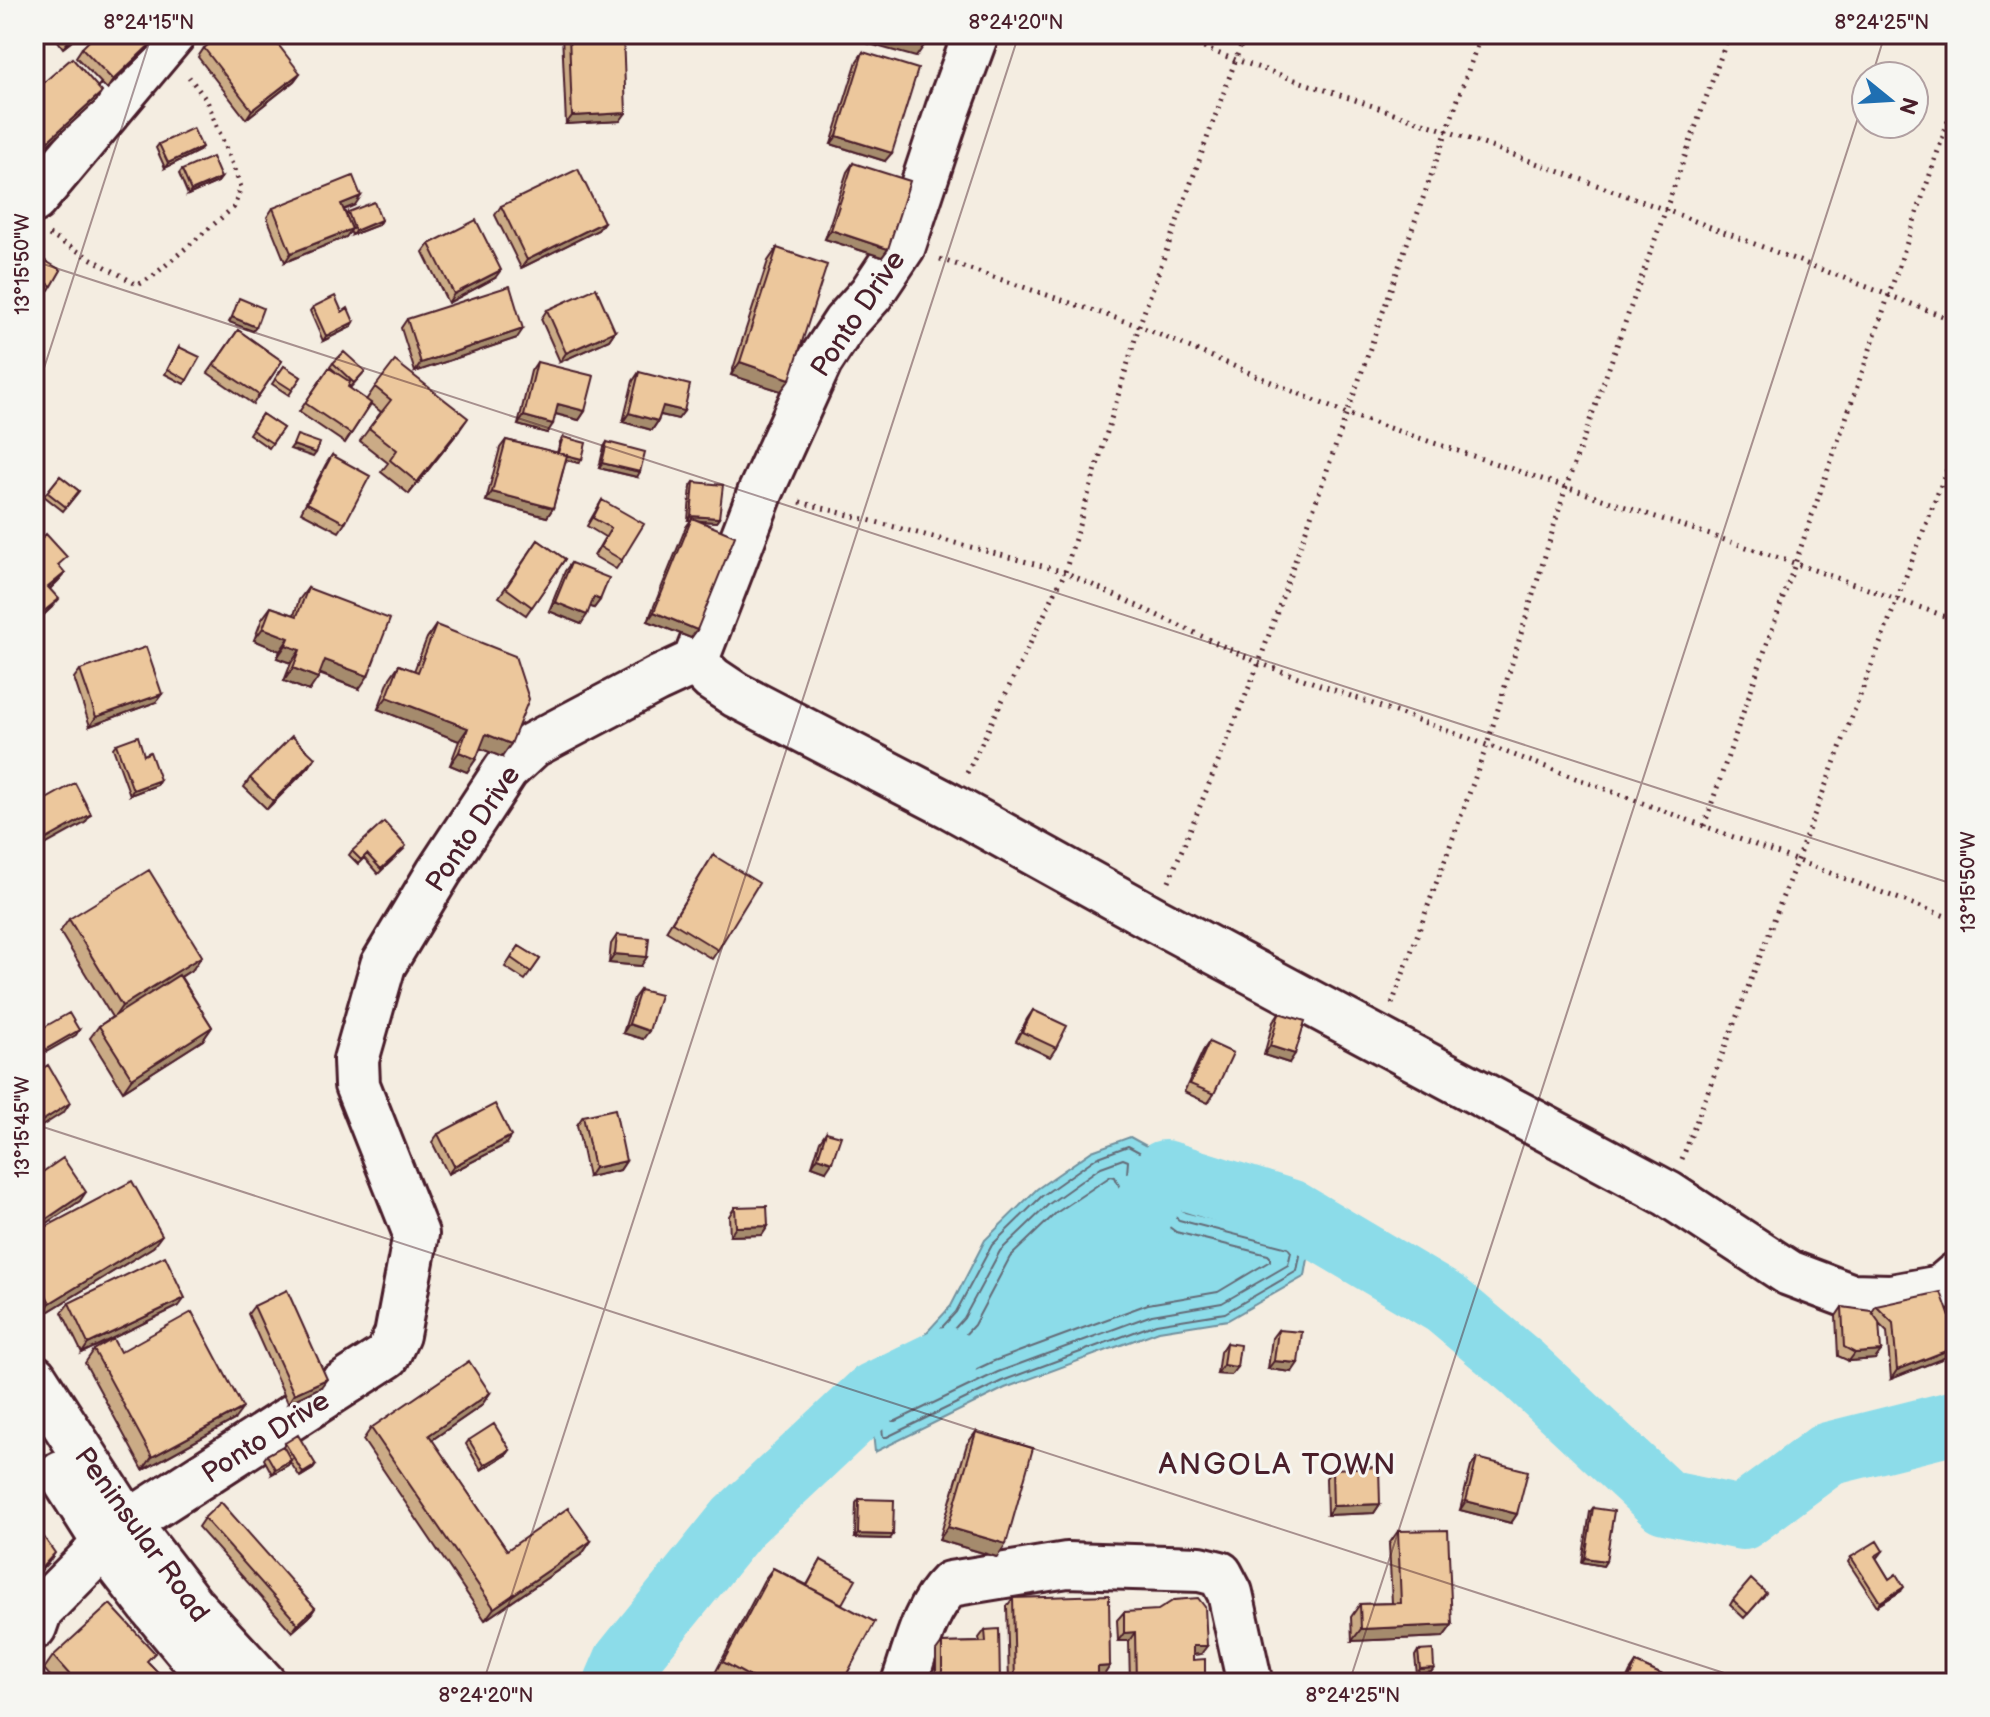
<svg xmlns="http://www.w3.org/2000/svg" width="1990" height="1717" font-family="'Balsamiq Sans',sans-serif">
	<rect width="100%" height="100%" fill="#f4ede1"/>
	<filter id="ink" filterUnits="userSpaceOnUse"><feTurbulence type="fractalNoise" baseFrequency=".0125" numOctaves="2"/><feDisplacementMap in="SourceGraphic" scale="16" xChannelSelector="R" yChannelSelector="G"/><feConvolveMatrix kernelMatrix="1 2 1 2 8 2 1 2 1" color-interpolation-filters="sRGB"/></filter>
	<g filter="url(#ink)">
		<path fill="#8cdce9" stroke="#72909d" stroke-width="2" d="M1130 1137 1152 1149 1145 1172 1188 1205 1312 1236 1305 1276 1228 1320 1159 1331 1005 1388 875 1452 867 1375 907 1354 951 1306 985 1240 1037 1189 1092 1151Z"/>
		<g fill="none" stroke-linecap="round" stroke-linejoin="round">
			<path stroke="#646b77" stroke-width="2" d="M1128 1146 1141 1153 1137 1170 1139 1177 1185 1212 1300 1241 1302 1245 1297 1271 1225 1313 1156 1324 1002 1381 887 1437H883L877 1379 912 1360 956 1312 992 1245 1042 1196 1096 1158Z
				M1123 1159 1128 1161 1127 1174 1131 1183 1179 1220 1288 1248 1291 1252 1288 1265 1222 1303 1152 1315 998 1372 896 1421H891L887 1385 919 1368 964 1318 1000 1251 1049 1204 1101 1167Z
				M1111 1176 1115 1177 1120 1188 1126 1195 1176 1232 1268 1255 1270 1257V1261L1218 1292 1148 1304 994 1361 905 1403 901 1402V1391L926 1377 974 1325 1010 1257 1056 1213Z"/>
			<path stroke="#8cdce9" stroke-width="64" d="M1114 1258 1165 1172 1289 1211 1446 1304 1521 1367 1665 1502 1742 1518 1828 1454 1956 1422
				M616 1683 625 1662 738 1522 874 1394 946 1359"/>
			<g stroke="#4a1f2b" stroke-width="50">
				<path id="minor" d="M34 200 173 34
					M695 662 712 679 736 695 950 806 1154 919 1668 1194 1789 1273 1850 1296 1891 1297 1941 1288 1956 1275
					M34 1627 40 1610 105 1544 128 1523 387 1356 397 1335 416 1234 357 1085 356 1060 383 965 439 872 506 770 533 745 656 680 695 662 761 491 820 361 845 323 871 294 903 246 948 110 976 34
					M904 1683C916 1649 924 1609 950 1584L1067 1565 1200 1569 1220 1574 1230 1593 1248 1675V1683"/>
			</g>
			<g stroke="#4a1f2b" stroke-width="50">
				<path id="major" d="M34 1377 128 1523 191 1605 263 1683
					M61 1474 119 1565 153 1609 207 1674 217 1683"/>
			</g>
			<path stroke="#4a1f2b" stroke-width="5" stroke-dasharray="2 6" stroke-linecap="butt" d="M1166 34 1236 60 1447 131 1666 210 1956 321
				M49 235 138 285 153 276 234 207 241 187 207 101 189 77
				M940 259 1139 326 1347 414 1794 563 1956 620
				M800 502 1065 572 1259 663 1487 745 1956 920
				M967 773 1065 572 1139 326 1245 34
				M1704 826C1787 583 1875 341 1956 97
				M1169 881 1259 663 1481 34
				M1392 1004 1487 745 1566 487 1729 34
				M1682 1159 1956 446"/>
			<use href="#minor" stroke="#f6f6f2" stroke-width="44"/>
			<use href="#major" stroke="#f6f6f2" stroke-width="44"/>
		</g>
		<path fill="#cbab86" stroke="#4a1f2b" stroke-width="2" d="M53 34H81L63 48Z
			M562 34H623L620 121 566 124Z
			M154 43 107 89 76 57 82 48Z
			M204 48 300 73 294 81 246 119 198 57Z
			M863 52 885 161 831 144 857 61Z
			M34 91 96 101 35 156 34 155Z
			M159 144 199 151 165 168 156 148Z
			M853 163 888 249 882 257 825 239 847 172Z
			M182 170 221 178 218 182 188 195 179 174Z
			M355 205 344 210 346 215 348 212 381 220 378 225 352 235 350 231 346 237 285 262 267 217 273 208Z
			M501 206 604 222 598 230 521 268 495 215Z
			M429 244 495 278 448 303 423 252Z
			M777 248 790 379 781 391 731 375 768 261Z
			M34 260 61 270 49 290 34 281Z
			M313 307 342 312 354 322 351 327 323 341 310 311Z
			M547 310 615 331 609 340 560 362 541 319Z
			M407 319 517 338 415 372 401 328Z
			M238 330 282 361 253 404 208 373Z
			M179 347 187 380 184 384 165 374Z
			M537 362 585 411 579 420 555 414 547 433 518 425 531 371Z
			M333 363 365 371 351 387 349 385 348 387 366 400 375 387 459 431 409 494 381 472 388 463 360 441 381 412 371 404 345 443 299 412 329 368 336 372 330 367Z
			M284 366 301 377 289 395 272 384Z
			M639 372 684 411 678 419 660 415 658 421 652 430 623 422 633 381Z
			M262 414 283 428 269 448 249 434Z
			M563 437 579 463 566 460 553 508 547 517 486 501 500 448 506 440 557 453 560 442Z
			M607 442 637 477 599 468 604 447Z
			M332 455 345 523 339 532 301 512 326 464Z
			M60 476 79 491 63 511 44 496Z
			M694 482 719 518 716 522 699 521 697 630 691 638 648 621 686 527 691 520H688L691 486Z
			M602 500 622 560 616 569 594 556 605 537 587 526Z
			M538 540 565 559 526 615 499 597Z
			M34 545 60 567 65 573 58 581 50 589 52 607 34 624Z
			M571 563 600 600 594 608 590 606 581 624 549 611 565 571Z
			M308 588 359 689 319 674 309 691 284 681 291 663 277 658 280 651 254 640 262 619 271 607 294 615 299 600Z
			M436 625 502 757 480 748 476 759 467 772 450 765 459 741 378 709 390 678 399 665 414 671 427 638Z
			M80 670 156 702 90 726 74 678Z
			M116 744 144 755 157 785 130 795 113 748Z
			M315 758 309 767 267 809 244 787 250 778Z
			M403 850 378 874 364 858 358 864 349 855 352 851Z
			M713 855 718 950 712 959 666 931Z
			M69 919 193 969 181 977 212 1027 203 1040 123 1091 90 1038 99 1026 112 1017 60 932Z
			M617 935 641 966 609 963 611 944Z
			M519 946 540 959 525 980 505 967Z
			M640 990 643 1039 623 1033 634 998Z
			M1033 1010 1056 1048 1050 1057 1016 1041 1027 1019Z
			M1279 1013 1289 1063 1264 1055 1273 1022Z
			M1209 1042 1214 1094 1208 1103 1184 1092 1203 1051Z
			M583 1116 626 1161 620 1170 588 1177 577 1125Z
			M826 1132V1171L812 1166 820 1141Z
			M438 1134 505 1145 448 1174 432 1142Z
			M735 1207 768 1226 762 1235 730 1236 729 1216Z
			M34 1233 153 1247 41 1316 34 1302Z
			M69 1303 179 1306 82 1353 62 1312Z
			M254 1306 321 1387 288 1403 248 1314Z
			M1876 1306 1954 1354 1891 1379 1887 1332 1879 1324 1875 1359 1849 1361 1838 1356 1836 1316 1842 1307 1872 1312Z
			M1278 1330 1292 1372 1268 1369 1272 1338Z
			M1226 1343 1231 1375 1217 1374 1220 1352Z
			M94 1350 120 1352 234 1420 143 1470 85 1363Z
			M490 1393 481 1406 432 1440 507 1550 591 1541 582 1554 485 1620 363 1440 371 1428Z
			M976 1432 997 1557 939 1540 967 1444Z
			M469 1440 510 1450 507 1454 481 1470 466 1444Z
			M285 1443 316 1465 313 1469 300 1477 290 1462 288 1465 272 1474 264 1459 267 1455 283 1446Z
			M1477 1458 1517 1514 1511 1523 1460 1510 1471 1467Z
			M1332 1469 1380 1504 1374 1513 1327 1515 1326 1478Z
			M859 1499 890 1539 855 1538 856 1503Z
			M1593 1508 1606 1561 1603 1566 1582 1562 1590 1512Z
			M204 1518 315 1608 309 1617 292 1632 198 1527Z
			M1398 1531 1452 1625 1443 1637 1352 1641 1351 1617 1360 1604 1392 1603 1389 1544Z
			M1883 1551 1880 1555 1876 1558 1889 1579 1901 1591 1877 1606 1848 1562 1851 1557Z
			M821 1560 842 1604V1683H729L714 1675 764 1580 773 1568 807 1585Z
			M1763 1597 1744 1618 1730 1605 1733 1600Z
			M1013 1598 1104 1675H1098V1683H1009L1007 1606Z
			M1124 1612 1201 1654 1193 1655V1660L1205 1683H1130L1129 1641H1118L1117 1620Z
			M985 1630 1000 1683H936V1651L942 1643 980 1642 979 1638Z
			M1418 1651 1434 1668 1431 1672 1417 1674 1415 1656Z
			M53 1656 149 1663 168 1683H56L44 1669Z
			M1636 1663 1680 1683H1625L1630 1672Z"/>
		<path fill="#a58b6d" stroke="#4a1f2b" stroke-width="2" d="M76 34H81L63 48 70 39Z
			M867 34H889L925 44 916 57 862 42Z
			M160 35 154 43 107 89 113 80Z
			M300 73 294 81 246 119 252 110Z
			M102 92 96 101 35 156 41 147Z
			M626 113 620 121 566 124 572 116Z
			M837 136 892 153 885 161 831 144Z
			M202 147 199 151 165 168 168 163Z
			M221 178 218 182 188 195 191 191Z
			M361 196 355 205 335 213 341 204Z
			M381 220 378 225 352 235 355 231Z
			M604 222 598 230 521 268 527 260Z
			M352 229 346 237 285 262 291 253Z
			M831 230 888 249 882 257 825 239Z
			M501 270 495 278 448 303 454 294Z
			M232 317 256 327 253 331 229 322Z
			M354 322 351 327 323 341 326 336Z
			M523 329 517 338 415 372 421 363Z
			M615 331 609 340 560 362 566 353Z
			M740 362 790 379 781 391 731 375Z
			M558 404 585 411 579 420 552 413Z
			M663 406 684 411 678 419 657 414Z
			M629 413 658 421 652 430 623 422Z
			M524 416 553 424 547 433 518 425Z
			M468 418 459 431 409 494 417 482Z
			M293 445 316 453 313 457 290 449Z
			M558 453 582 459 579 463 555 457Z
			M602 463 640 472 637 477 599 468Z
			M492 492 553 508 547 517 486 501Z
			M691 516 719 518 716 522 688 520Z
			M65 573 58 581 42 596 48 587Z
			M594 597 600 600 594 608 588 606Z
			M59 599 52 607 34 624 38 616Z
			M555 602 587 615 581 624 549 611Z
			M654 612 697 630 691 638 648 621Z
			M263 628 289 638 280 651 254 640Z
			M286 645 300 650 291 663 277 658Z
			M325 660 368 676 359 689 316 672Z
			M293 668 318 678 309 691 284 681Z
			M162 694 156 702 90 726 96 717Z
			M387 697 468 728 459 741 378 709Z
			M486 734 511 744 502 757 477 747Z
			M459 752 476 759 467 772 450 765Z
			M315 758 309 767 267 809 273 801Z
			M160 780 157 785 130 795 133 790Z
			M91 814 85 823 34 851V846Z
			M615 954 647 957 641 966 609 963Z
			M202 956 193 969 113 1019 122 1006Z
			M629 1024 649 1031 643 1039 623 1033Z
			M212 1027 203 1040 123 1091 132 1078Z
			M79 1030 76 1035 34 1059V1056Z
			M1270 1046 1295 1054 1289 1063 1264 1055Z
			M70 1103 64 1112 34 1131V1126Z
			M511 1136 505 1145 448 1174 454 1166Z
			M818 1157 832 1162 826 1171 812 1166Z
			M626 1161 620 1170 588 1177 594 1168Z
			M86 1192 80 1201 34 1232 36 1226Z
			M768 1226 762 1235 730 1236 736 1227Z
			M162 1235 153 1247 41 1316 50 1303Z
			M185 1298 179 1306 82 1353 88 1344Z
			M1956 1347V1351L1954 1354 1891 1379 1897 1370Z
			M1881 1351 1875 1359 1849 1361 1855 1353Z
			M1274 1361 1298 1363 1292 1372 1268 1369Z
			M1223 1365 1237 1367 1231 1375 1217 1374Z
			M327 1379 321 1387 288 1403 294 1394Z
			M490 1393 481 1406 420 1448 429 1435Z
			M243 1408 234 1420 143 1470 152 1457Z
			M510 1450 507 1454 481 1470 484 1465Z
			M291 1460 288 1465 272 1474 275 1469Z
			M316 1465 313 1469 300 1477 303 1473Z
			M1466 1501 1517 1514 1511 1523 1460 1510Z
			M1380 1504 1374 1513 1327 1515 1333 1506Z
			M948 1527 1006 1544 997 1557 939 1540Z
			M858 1534 893 1535 890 1539 855 1538Z
			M591 1541 582 1554 485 1620 494 1608Z
			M55 1553 49 1562 34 1578V1576Z
			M1585 1558 1606 1561 1603 1566 1582 1562Z
			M1904 1587 1901 1591 1877 1606 1880 1602Z
			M315 1608 309 1617 292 1632 298 1624Z
			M1452 1625 1443 1637 1352 1641 1361 1629Z
			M1135 1632 1129 1641H1118L1124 1633Z
			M1193 1646H1207L1201 1654 1187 1655Z
			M1110 1666 1104 1675 1092 1676 1098 1667Z
			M1434 1668 1431 1672 1417 1674 1420 1669Z"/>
		<path fill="#ecc79c" stroke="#4a1f2b" stroke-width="2" d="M66 34H76L70 39Z
			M96 34H159L160 35 113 80 82 48Z
			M223 34H270L300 73 252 110 204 48Z
			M569 34H623L626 113 572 116Z
			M889 34H928L925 44Z
			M34 44 41 51 34 58Z
			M863 52 918 69 892 153 837 136Z
			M72 58 102 92 41 147 34 139V91Z
			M193 128 202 147 168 163 159 144Z
			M34 157 40 164 34 170Z
			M212 157 221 178 191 191 182 170Z
			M853 163 910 181 888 249 831 230Z
			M578 169 604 222 527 260 501 206Z
			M353 176 361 196 341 204 352 229 291 253 273 208Z
			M374 202 381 220 355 231 348 212Z
			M476 220 501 270 454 294 429 244Z
			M777 248 827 265 790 379 740 362Z
			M37 256 61 270 52 286 34 275V261Z
			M510 286 523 329 421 363 407 319Z
			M596 288 615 331 566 353 547 310Z
			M335 296 342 312 348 308 354 322 326 336 313 307Z
			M239 298 263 308 256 327 232 317Z
			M238 330 282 361 259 395 214 365Z
			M179 347 200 357 187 380 168 369Z
			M344 352 365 371 354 383 333 363Z
			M395 361 468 418 417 482 390 460 397 450 369 428 391 400 375 387Z
			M537 362 594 376 585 411 558 404 553 424 524 416Z
			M284 366 301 377 292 390 275 379Z
			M329 368 350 382 348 387 371 403 351 434 305 403Z
			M639 372 690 385 684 411 663 406 658 421 629 413Z
			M262 414 283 428 272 443 252 430Z
			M297 435 320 443 316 453 293 445Z
			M563 437 586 443 582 459 558 453Z
			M506 440 567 455 553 508 492 492Z
			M607 442 645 452 640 472 602 463Z
			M332 455 370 476 345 523 307 503Z
			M60 476 79 491 66 507 47 492Z
			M694 482 723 485 719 518 691 516Z
			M602 500 644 524 622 560 600 547 611 528 593 518Z
			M692 518 735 536 697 630 654 612Z
			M46 534 67 557 58 565 65 573 48 587 59 599 38 616 34 611V545Z
			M538 540 565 559 532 607 506 588Z
			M571 563 609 578 600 600 594 597 587 615 555 602Z
			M308 588 390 619 368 676 325 660 318 678 293 668 300 650 286 645 289 638 263 628 271 607 297 616Z
			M436 625 515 656 529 699 511 744 486 734 476 759 459 752 468 728 387 697 399 665 418 672Z
			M146 647 162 694 96 717 80 670Z
			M138 736 144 755 150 752 160 780 133 790 116 744Z
			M292 736 315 758 273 801 250 778Z
			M75 783 91 814 34 846V806Z
			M384 822 406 846 381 869 367 854 361 860 352 851Z
			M713 855 759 883 718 950 672 922Z
			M149 870 202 956 122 1006 69 919Z
			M617 935 649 938 647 957 615 954Z
			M519 946 540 959 531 972 511 958Z
			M179 975 212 1027 132 1078 99 1026Z
			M640 990 660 995 649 1031 629 1024Z
			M1033 1010 1067 1026 1056 1048 1022 1032Z
			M69 1013 79 1030 34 1056V1033Z
			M1279 1013 1305 1021 1295 1054 1270 1046Z
			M1209 1042 1233 1053 1214 1094 1190 1084Z
			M48 1065 70 1103 34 1126V1074Z
			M495 1104 511 1136 454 1166 438 1134Z
			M615 1109 626 1161 594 1168 583 1116Z
			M826 1132 841 1136 832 1162 818 1157Z
			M63 1158 86 1192 36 1226 34 1223V1178Z
			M132 1181 162 1235 50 1303 34 1271V1233Z
			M767 1206 768 1226 736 1227 735 1207Z
			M165 1256 185 1298 88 1344 69 1303Z
			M287 1290 327 1379 294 1394 254 1306Z
			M1941 1292 1956 1334V1347L1897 1370 1893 1323 1876 1306Z
			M1842 1307 1871 1311 1879 1322 1881 1351 1855 1353 1844 1347Z
			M192 1312 243 1408 152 1457 94 1350 113 1339 120 1352Z
			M1278 1330 1302 1332 1298 1363 1274 1361Z
			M1226 1343 1240 1345 1237 1367 1223 1365Z
			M469 1361 490 1393 429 1435 507 1550 568 1508 591 1541 494 1608 371 1428Z
			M494 1424 510 1450 484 1465 469 1440Z
			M976 1432 1033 1448 1006 1544 948 1527Z
			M298 1435 316 1465 303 1473 285 1443Z
			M283 1446 291 1460 275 1469 267 1455Z
			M1477 1458 1528 1471 1517 1514 1466 1501Z
			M1379 1467 1380 1504 1333 1506 1332 1469Z
			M859 1499 894 1500 893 1535 858 1534Z
			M221 1502 315 1608 298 1624 204 1518Z
			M1593 1508 1614 1511 1606 1561 1585 1558Z
			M34 1523 55 1553 34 1576Z
			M1448 1530 1452 1625 1361 1629 1360 1604 1401 1603 1398 1531Z
			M1877 1541 1883 1551 1875 1556 1889 1579 1896 1574 1904 1587 1880 1602 1851 1557Z
			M821 1560 856 1579 842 1604 807 1586Z
			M773 1568 875 1622 842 1683H761L723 1662Z
			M1751 1579 1766 1593 1748 1614 1733 1600Z
			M1109 1595 1110 1666 1098 1667V1683H1015L1013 1598Z
			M1198 1598 1205 1607 1207 1646H1193V1660L1205 1659V1683H1136L1135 1632 1124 1633V1612L1158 1610 1174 1600Z
			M110 1604 155 1653 147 1661 168 1683H77L53 1656Z
			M999 1629 1000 1683H942V1643L986 1642 985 1630Z
			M1433 1650 1434 1668 1420 1669 1418 1651Z
			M1636 1663 1680 1683H1627Z"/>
	</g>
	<path fill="none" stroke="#4a1f2b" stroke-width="2" stroke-opacity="0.45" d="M1872 76 1885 34M34 261 1956 885M34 399 152 34M34 1124 1755 1683M483 1683 1019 34M1349 1683 1866 93"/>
	<g text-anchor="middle" stroke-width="6" stroke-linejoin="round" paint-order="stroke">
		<g font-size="28" fill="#4a1f2b" stroke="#f6f6f2">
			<text transform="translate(857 313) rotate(-56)" y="10">Ponto Drive</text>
			<text transform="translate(472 828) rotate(-56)" y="10">Ponto Drive</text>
			<text transform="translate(265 1436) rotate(-33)" y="10">Ponto Drive</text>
			<text transform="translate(143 1534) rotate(54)" y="10">Peninsular Road</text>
		</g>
		<g font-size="30" letter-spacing="2" fill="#4a1f2b" stroke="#f6f6f2">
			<text x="1278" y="1474">ANGOLA TOWN</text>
		</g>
	</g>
	<rect width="1990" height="1717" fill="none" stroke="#f6f6f2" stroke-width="88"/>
	<g transform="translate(1890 100) rotate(108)"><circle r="38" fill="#f6f6f2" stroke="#b1a0a2" stroke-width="2"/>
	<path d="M0-6L14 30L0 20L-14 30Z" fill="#1f6fb2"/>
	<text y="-12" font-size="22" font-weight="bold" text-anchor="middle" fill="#4a1f2b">N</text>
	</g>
	<rect x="44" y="44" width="1902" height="1629" fill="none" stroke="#4a1f2b" stroke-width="3"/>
	<g font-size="20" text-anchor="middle" fill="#4a1f2b">
		<text x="149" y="29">8°24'15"N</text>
		<text x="1016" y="29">8°24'20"N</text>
		<text x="1882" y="29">8°24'25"N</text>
		<text transform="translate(22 264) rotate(-90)" y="7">13°15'50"W</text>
		<text transform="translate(1968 882) rotate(-90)" y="7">13°15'50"W</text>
		<text transform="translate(22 1127) rotate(-90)" y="7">13°15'45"W</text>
		<text x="486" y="1702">8°24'20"N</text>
		<text x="1353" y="1702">8°24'25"N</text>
	</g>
</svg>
